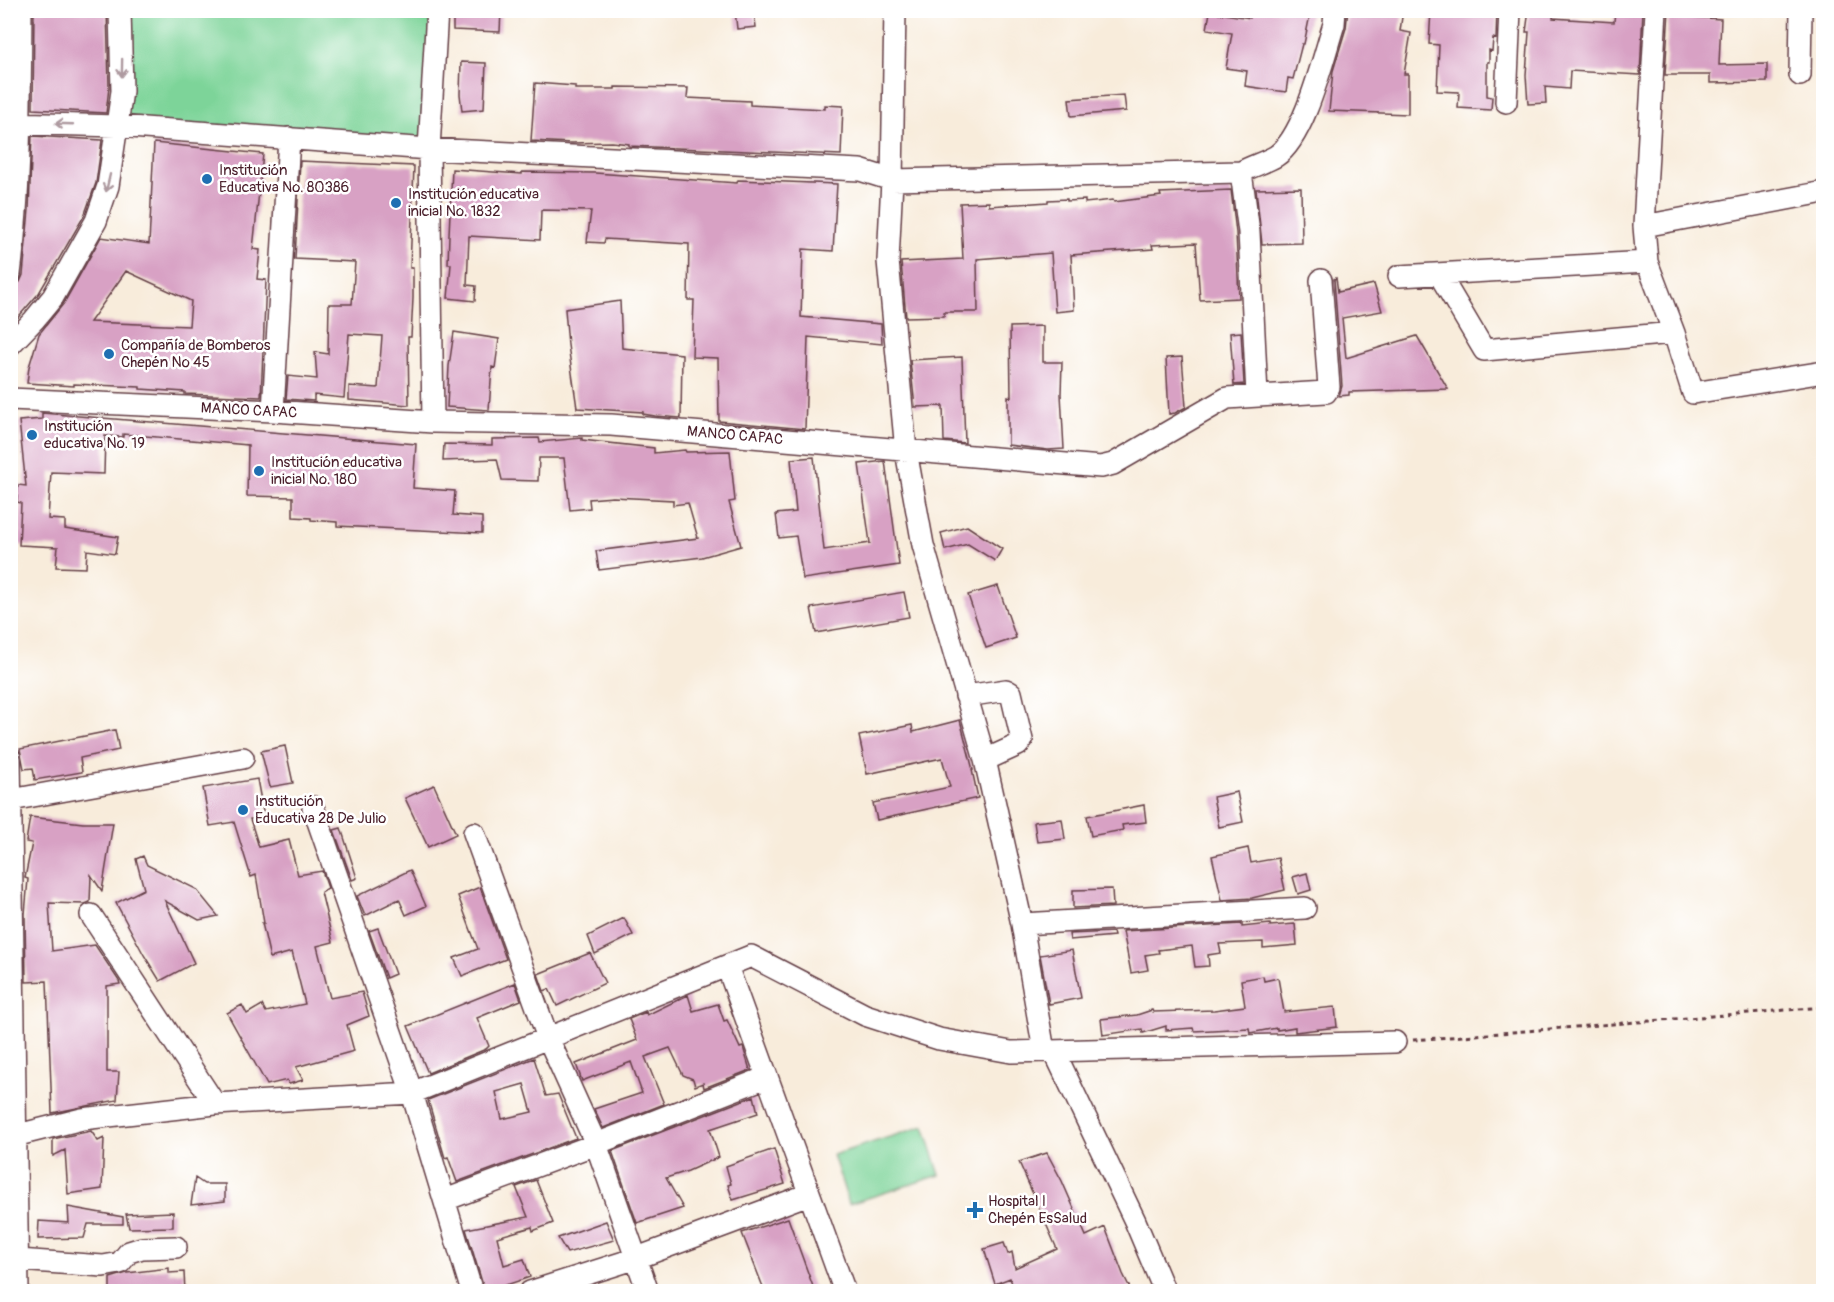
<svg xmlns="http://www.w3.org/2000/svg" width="1834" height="1302" font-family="Pangolin,sans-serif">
	<rect width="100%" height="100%" fill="#fff"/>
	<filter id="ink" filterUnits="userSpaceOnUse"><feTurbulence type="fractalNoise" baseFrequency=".0167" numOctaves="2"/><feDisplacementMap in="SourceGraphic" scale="12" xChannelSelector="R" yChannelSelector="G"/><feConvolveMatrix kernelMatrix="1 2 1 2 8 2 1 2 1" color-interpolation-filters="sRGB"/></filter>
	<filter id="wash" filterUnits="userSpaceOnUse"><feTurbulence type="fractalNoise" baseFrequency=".008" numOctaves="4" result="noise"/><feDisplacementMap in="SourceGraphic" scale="24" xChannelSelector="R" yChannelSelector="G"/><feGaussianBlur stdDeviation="1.35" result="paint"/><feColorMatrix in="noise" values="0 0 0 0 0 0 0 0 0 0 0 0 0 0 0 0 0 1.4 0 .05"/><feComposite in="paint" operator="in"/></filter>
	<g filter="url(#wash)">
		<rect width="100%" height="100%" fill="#f8ecdb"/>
		<path fill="#7dd499" stroke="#647a62" stroke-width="1.5" d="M120 11H437L429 149 117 126Z
			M924 1126 940 1175 849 1204 833 1155Z"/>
		<g id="blocks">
			<path fill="#d8a1c4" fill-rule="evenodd" d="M34 10H107L109 87 106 113 33 109Z
				M453 10H501L500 32 453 30Z
				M735 10H754L756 27 737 29Z
				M1251 10H1311L1304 44H1302L1293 79 1288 78 1286 92 1245 86 1247 71 1226 68 1232 33 1207 29 1210 12 1250 18Z
				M1348 10H1403L1400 31 1411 33 1404 74H1408V114L1329 111 1333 71 1346 28Z
				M1431 10H1497L1496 39 1493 38 1492 51 1489 50V62H1487V96L1492 97 1491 110 1458 108 1459 92 1437 91 1439 45 1429 44Z
				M1529 10H1553V18L1614 22 1615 10H1643L1640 75 1570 71 1569 89 1545 87 1546 103 1528 104 1526 75 1529 32H1526Z
				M1669 10H1693L1692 17 1721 19 1719 65 1767 64V82L1710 83V75H1665Z
				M461 62 486 63 484 109 462 111 460 94Z
				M535 83 575 86V89H615V87L688 88 687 98 750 101V105L787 107 825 109V105L843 106 841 155 629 146V144L612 142 572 143 531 141Z
				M1124 95 1126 111 1071 116 1069 99Z
				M32 136 102 140 96 183 84 216 39 293 13 323 12 286 20 282 23 275 29 210Z
				M154 143 263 154 253 249 260 250 257 279 266 280 261 397 185 394V392L140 389V387L74 384V386L27 383 29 367 39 334 64 303 101 237 149 244ZM126 271 191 301 189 326 90 322Z
				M300 161 414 166 410 268H413V298L411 337H408L409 405 349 400V386L378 388 382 336 349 334 344 398 314 395V401L286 399 288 376 317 379 315 352 328 354 329 304H352L355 262 295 259Z
				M452 169 522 174V172L595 173 737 183 738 180 837 184 833 251 803 249 801 317 881 324 882 344 808 337 805 429 719 421 718 358 692 357 694 300H688L689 244 605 239 604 243 587 242 591 211 541 210 540 240 469 236 467 285 476 286 475 301 448 298 451 264H448L449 235Z
				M1301 188 1302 243 1262 244 1256 189Z
				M1231 190 1236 233 1239 298 1200 300 1196 243 1152 245 1153 249 1071 255 1074 310 1055 312 1051 253 977 259 978 312H944V316L906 317 901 262 963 259 960 203 989 202V206L1048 202V200L1067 199V201L1085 200V203L1113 200 1114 202 1161 196 1160 193Z
				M1336 278 1338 292 1374 284 1382 311 1342 318 1346 358 1417 336 1448 389 1349 392V395L1339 396 1342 386 1334 279Z
				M620 301 622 348 682 354 681 418 655 416 643 414V412L577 408 568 345 565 309Z
				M1043 326V362H1062L1061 394 1064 449 1048 450 1008 445V396L1011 397 1010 327Z
				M454 332 499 339 495 368 492 367 489 410 447 407 449 366Z
				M1241 332 1244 384 1234 385 1230 333Z
				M962 357 965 443 944 441 943 406 915 407 910 360Z
				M1182 357 1186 407 1175 413 1169 414 1166 358Z
				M42 413 416 444 413 488 455 491 453 515 482 517V533L337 526V522L311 520V518L293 517V497L247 496 248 445 123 434V437L105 436 104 474 51 472 48 519 65 520V529L118 537 115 554 87 550 86 568 56 567 58 547 19 545 21 503 17 502 18 485 26 486 19 421 42 419Z
				M539 438 540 442 582 438V440L654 448V453L685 450 686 452 730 451 735 501 729 502 741 546 702 557 599 570 596 551 698 538 688 503 673 505V500L613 497 589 499 590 508 570 510 564 458H539L538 481 502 480 497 459 443 461 444 444 492 445V439Z
				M814 457 824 550 870 543 859 464 885 461 899 565 803 579 796 536 779 538 776 514 796 512 791 459Z
				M967 526 1002 549 995 561 968 544 945 550 941 533Z
				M998 586 1016 638 986 648 968 595Z
				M904 592 909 617 816 633 811 608Z
				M960 720 973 770H972L978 798 877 820 873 803 950 787 942 758 867 774 859 736 912 725 913 732Z
				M115 730 119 750 80 758 82 772 35 780 33 768 24 769 20 749Z
				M285 746 293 783 270 787 261 751Z
				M257 779 264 817 250 819 259 847 289 840 298 875 322 871 328 888 321 892 333 942 317 946 330 998 362 992 369 1016 347 1025 354 1051 296 1067 303 1080 289 1084 287 1080 267 1085 227 1013 242 1005 247 1014 262 1005 266 1012 305 1004 292 952 270 958 262 923H264L256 875 251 877 234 822 210 826 203 788Z
				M434 785 456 834 428 847 405 798Z
				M1237 792 1243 822 1219 827 1213 797Z
				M1144 805 1146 822 1122 825 1123 830 1091 836 1087 816Z
				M30 817 83 823H113L102 891 91 875 90 902 85 904 49 903 52 951 95 945 119 981 120 984 107 986V1072H119L117 1100 52 1113 47 981 26 982 25 914 28 879 25 878 32 843 26 842Z
				M1062 819 1065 839 1037 842 1034 822Z
				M341 828 357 878 352 880 334 830Z
				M1248 848 1251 863 1278 858 1285 890 1252 898 1222 900 1212 856Z
				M143 856 147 865 196 889 218 916 199 920 165 901 194 963 160 981 144 955 116 903 144 889 136 859Z
				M410 870 426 906 406 915 399 899 365 916 357 896Z
				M1307 873 1311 890 1298 894 1293 877Z
				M480 887 506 959 462 976 454 958 478 949 458 896Z
				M1112 889 1113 906 1073 908V890Z
				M624 918 633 935 595 954 588 936Z
				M1242 924V927L1270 924V926L1295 924 1297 945 1263 948V942L1219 944 1221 953 1208 955 1209 966 1195 967 1192 946 1158 950 1159 953 1145 955 1148 970 1131 973 1123 931Z
				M378 928 395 974 386 978 369 931Z
				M1113 932 1114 936 1070 940 1069 934Z
				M1072 950 1081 998 1049 1004 1040 955Z
				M590 953 605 983 557 1006 549 989 544 991 538 974Z
				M1263 976 1264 981 1278 978 1284 1012 1335 1007 1337 1027 1295 1032V1027L1277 1030V1028L1250 1033 1249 1028 1194 1031 1193 1028 1166 1030V1026L1143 1033 1142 1029 1103 1035 1101 1019 1137 1015 1152 1010 1153 1012 1214 1010 1245 1006 1241 980Z
				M515 983 521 1000 477 1018 489 1046 486 1049 428 1073 408 1026Z
				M688 995 693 1011 718 1004 724 1021 727 1020 740 1048 743 1047 750 1070 704 1088 703 1083 695 1086 693 1079 683 1075 670 1048 645 1057 664 1104 603 1128 594 1109 642 1093 631 1062 582 1081 576 1064 637 1040 629 1019 646 1012 647 1015Z
				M534 1058 546 1096 558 1094 576 1138 457 1182 448 1157 445 1158 428 1100ZM524 1084 532 1112 502 1119 496 1092Z
				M754 1096 758 1113 710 1129 719 1157 688 1171 666 1178 683 1208 637 1223 612 1151Z
				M91 1131 98 1141 104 1138 102 1189 68 1194 65 1150 53 1156V1139Z
				M774 1149 785 1184 733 1200 728 1185 731 1184 726 1166Z
				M1047 1153 1062 1181 1086 1236 1105 1227 1123 1274 1132 1292H1015L1010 1278 995 1284 984 1249 1004 1243 1008 1254 1012 1252 1015 1268 1057 1249 1019 1162Z
				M195 1178 204 1184H225V1201L191 1205Z
				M536 1180 553 1223 533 1231 532 1227 497 1237 504 1265 524 1259 530 1277 485 1292 466 1229 528 1217 516 1187Z
				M68 1207 123 1217V1224H88L84 1238 38 1239 39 1221 69 1223Z
				M173 1212V1227L129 1228 126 1214Z
				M788 1218 815 1292H765L742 1233Z
				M606 1221 614 1240 567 1253 558 1238Z
				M169 1268V1273L184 1272 185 1292H110V1278L127 1273Z"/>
		</g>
	</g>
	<g filter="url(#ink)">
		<use href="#blocks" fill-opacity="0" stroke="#643e45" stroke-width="1.5"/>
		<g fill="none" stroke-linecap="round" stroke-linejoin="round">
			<g stroke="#643e45" stroke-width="24">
				<path id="minor" d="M895 10 892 180 888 261 906 451 923 545 985 760 1022 924 1044 1051
					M1656 10 1644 226 1647 262 1674 333 1693 393 1824 372
					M1800 75 1801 10
					M1506 102 1510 10
					M10 123 117 126 429 149 860 170 892 180 1241 172C1252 166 1266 162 1276 156 1305 137 1323 58 1334 24L1335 10
					M1241 172 1249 232 1257 395
					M1644 226 1824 192
					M10 274C21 187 20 99 21 10
					M1439 274 1484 350 1674 333
					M1399 276 1647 262
					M10 345 34 320 53 297 96 221 108 186 122 91 120 10
					M10 399 273 411 433 422 611 425 1101 467 1113 464 1227 398 1326 392 1329 387 1321 280
					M273 411 289 138
					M433 422 429 149 437 10
					M966 696 1006 690 1011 693 1022 740 1018 745 985 760
					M10 758 18 1292
					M11 800 243 758
					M313 807 412 1093 472 1292
					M474 833 548 1038 596 1144 648 1292
					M91 915 215 1104
					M1022 924 1305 908
					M727 966 845 1292
					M1054 1051 1135 1221 1165 1292
					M10 1137 82 1119 215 1104 412 1093 751 956 865 1015 939 1039 1011 1052 1395 1042
					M445 1200 596 1144 767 1077
					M18 1260 103 1266 120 1263 129 1252 142 1248 176 1247
					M530 1292 637 1258 809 1194"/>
			</g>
			<path stroke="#643e45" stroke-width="3" stroke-dasharray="4.5 4.5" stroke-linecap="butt" d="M1413 1040 1824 1007"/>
			<use href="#minor" stroke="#fff" stroke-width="21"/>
		</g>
		<defs><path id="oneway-shaft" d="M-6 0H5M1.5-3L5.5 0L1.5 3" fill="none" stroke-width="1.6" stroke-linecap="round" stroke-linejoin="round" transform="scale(1.5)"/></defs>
		<g stroke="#ae9aa0">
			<use href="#oneway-shaft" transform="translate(122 68) rotate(91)"/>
			<use href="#oneway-shaft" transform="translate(64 124) rotate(-178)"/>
			<use href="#oneway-shaft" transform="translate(108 183) rotate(103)"/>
		</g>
	</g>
	<g fill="#1f6fb2" stroke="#fff" stroke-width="2">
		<circle cx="207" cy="179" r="6"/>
		<circle cx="396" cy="203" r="6"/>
		<circle cx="109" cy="354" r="6"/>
		<circle cx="32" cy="435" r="6"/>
		<circle cx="259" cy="471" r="6"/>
		<circle cx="243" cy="810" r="6"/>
		<path d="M972 1201h6v6h6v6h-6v6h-6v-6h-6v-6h6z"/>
	</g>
	<g text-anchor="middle" stroke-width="5" stroke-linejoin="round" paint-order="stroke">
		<g font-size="15" fill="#4a1f2b" stroke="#fff" text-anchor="start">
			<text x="219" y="175">Institución<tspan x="219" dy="17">Educativa No. 80386</tspan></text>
			<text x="408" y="199">Institución educativa<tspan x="408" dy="17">inicial No. 1832</tspan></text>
			<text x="121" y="350">Compañía de Bomberos<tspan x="121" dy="17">Chepén Nº 45</tspan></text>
			<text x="44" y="431">Institución<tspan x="44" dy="17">educativa No. 19</tspan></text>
			<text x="271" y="467">Institución educativa<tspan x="271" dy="17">inicial No. 180</tspan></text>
			<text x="255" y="806">Institución<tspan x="255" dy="17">Educativa 28 De Julio</tspan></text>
			<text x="988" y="1206">Hospital I<tspan x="988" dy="17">Chepén EsSalud</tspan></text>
		</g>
		<g font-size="15" fill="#4a1f2b" stroke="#fff">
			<text transform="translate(249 410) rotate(3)" y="5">MANCO CAPAC</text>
			<text transform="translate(735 435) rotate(5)" y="5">MANCO CAPAC</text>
		</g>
	</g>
	<rect width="1834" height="1302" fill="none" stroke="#fff" stroke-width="36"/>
</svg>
